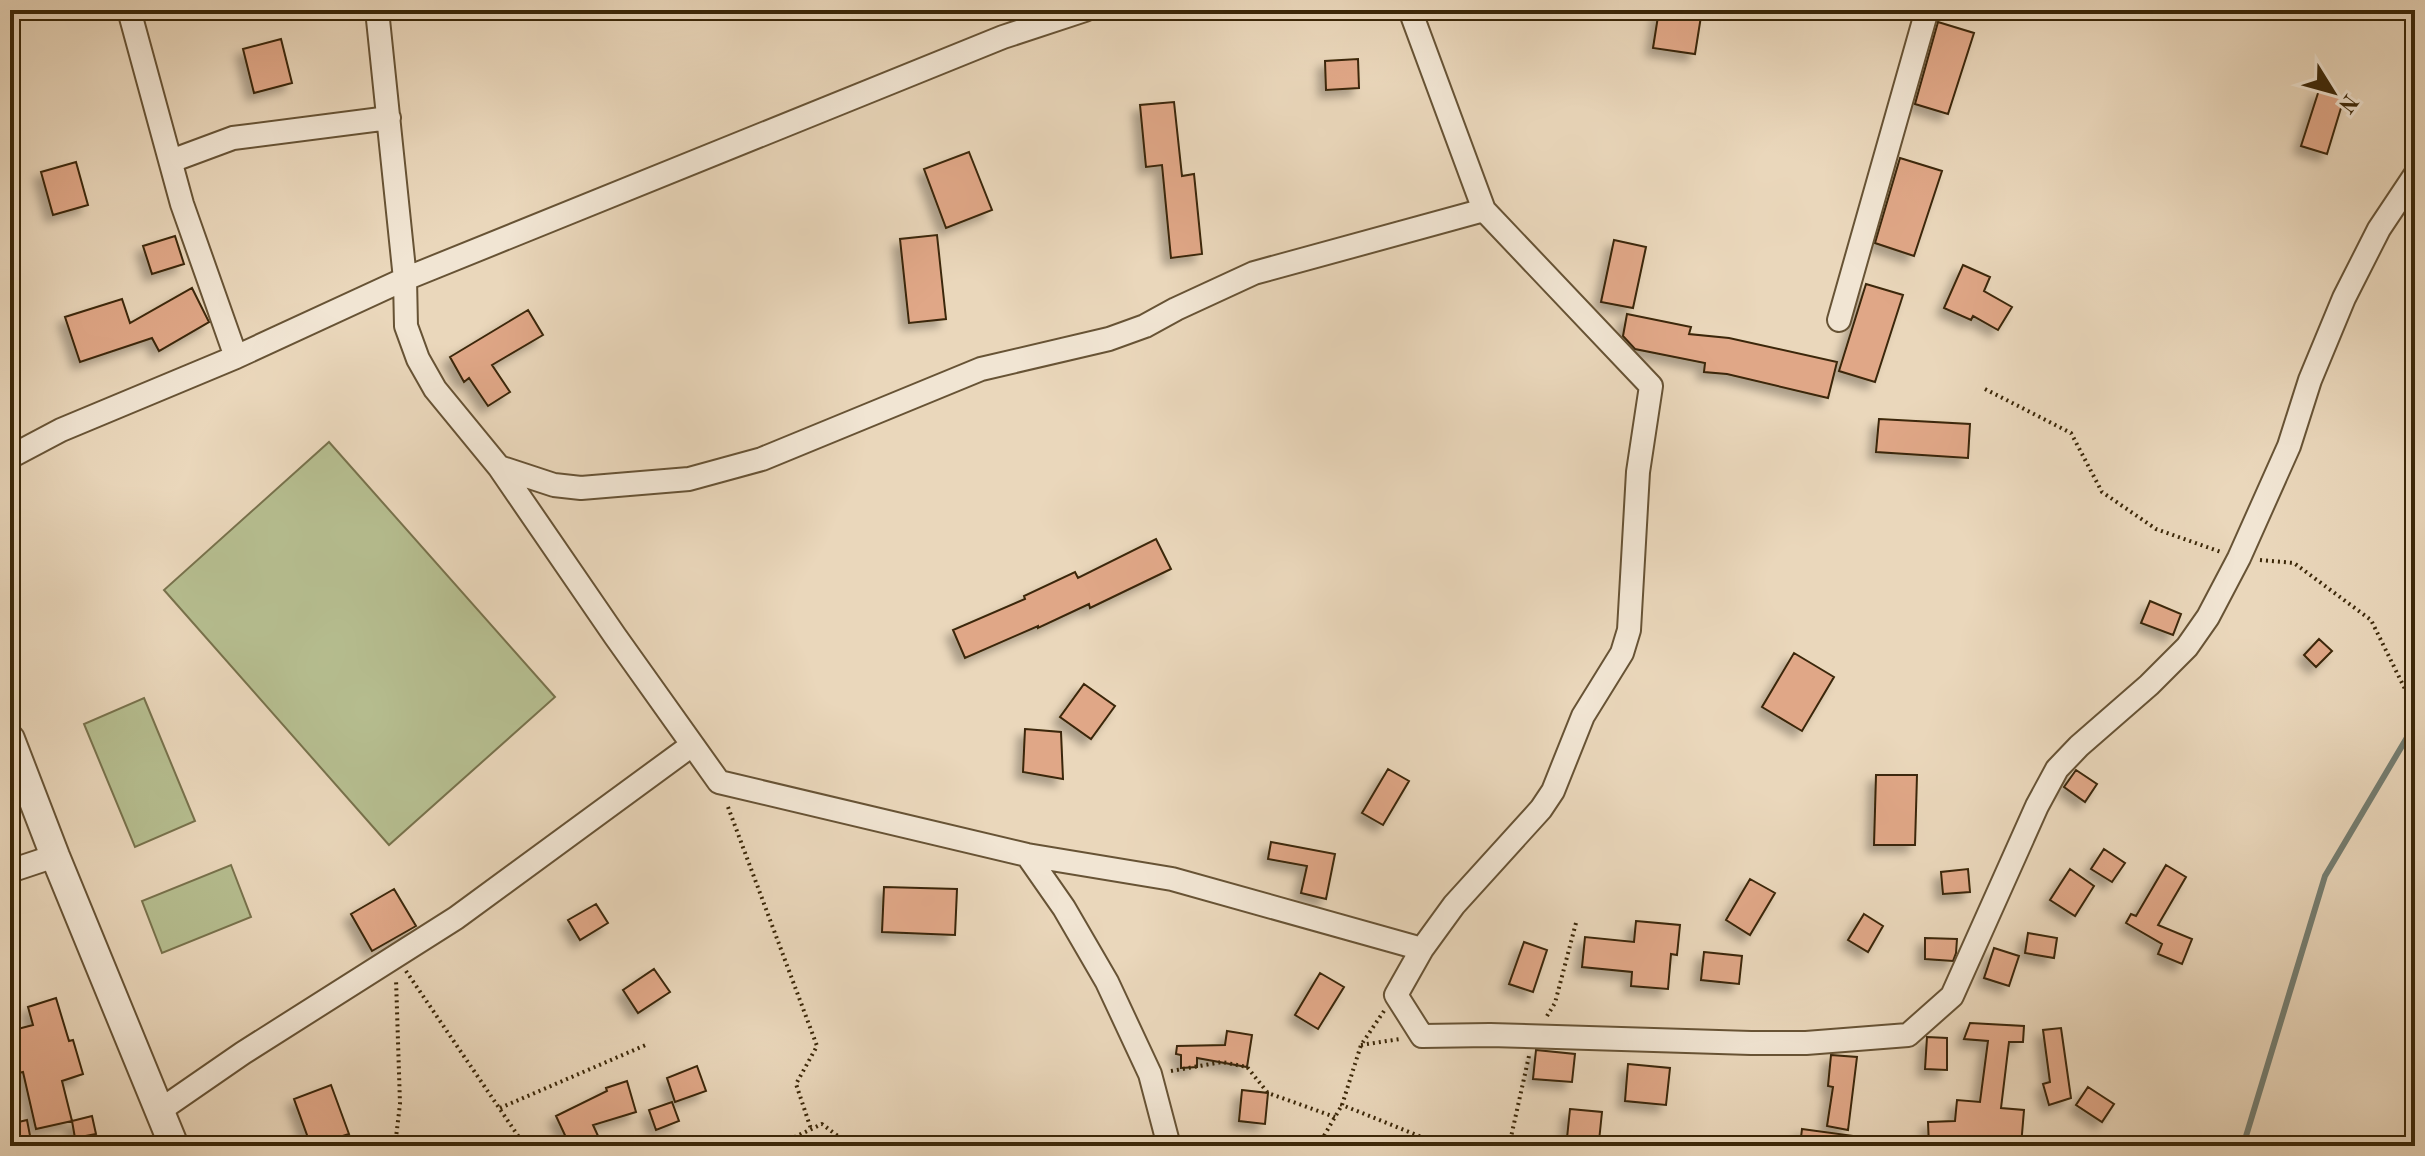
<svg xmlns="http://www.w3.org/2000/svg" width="2425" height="1156" font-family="'Old Standard TT',serif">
	<defs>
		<filter id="shadow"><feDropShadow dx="-7" dy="7" stdDeviation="4" flood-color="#0004"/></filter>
	</defs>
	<rect width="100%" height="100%" fill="#ead7bb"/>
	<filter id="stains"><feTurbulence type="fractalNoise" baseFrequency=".0025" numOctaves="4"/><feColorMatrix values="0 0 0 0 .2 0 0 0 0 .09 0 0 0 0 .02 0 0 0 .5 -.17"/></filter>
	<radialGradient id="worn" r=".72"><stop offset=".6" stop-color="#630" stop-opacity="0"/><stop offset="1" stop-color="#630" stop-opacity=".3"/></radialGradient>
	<path fill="#b6be90" stroke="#78724c" stroke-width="2" d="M329 442 555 697 389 845 164 590Z
		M144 698 195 821 135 847 84 724Z
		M231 865 251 917 162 953 142 901Z"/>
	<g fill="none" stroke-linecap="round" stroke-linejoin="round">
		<path stroke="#747e72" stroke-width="6" d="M2243 1146 2325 876 2415 724"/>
	</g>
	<path fill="#e0a787" stroke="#3b2708" stroke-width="2" filter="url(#shadow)" d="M1659 10H1702L1695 54 1653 48Z
		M1938 22 1974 33 1948 114 1915 104Z
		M281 39 292 83 254 93 243 49Z
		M1358 59 1359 88 1326 90 1325 61Z
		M2319 90 2344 98 2327 154 2301 146Z
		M1174 102 1182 176 1194 174 1202 254 1171 258 1162 165 1146 167 1140 105Z
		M969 152 992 210 946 228 924 169Z
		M1900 158 1942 171 1914 256 1875 243Z
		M76 162 88 205 53 215 41 172Z
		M937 235 946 319 909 323 900 239Z
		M175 236 184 264 152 274 143 246Z
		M1614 240 1646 247 1633 308 1601 302Z
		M1963 265 1990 277 1984 291 2012 307 1998 330 1973 316 1971 320 1944 308Z
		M1866 284 1903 295 1875 382 1839 371Z
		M192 288 209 322 159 351 152 338 80 362 65 317 122 299 130 323Z
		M528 310 543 335 492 365 510 392 488 406 469 378 464 382 450 357Z
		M1627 314 1691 327 1689 334 1729 338 1837 362 1828 398 1727 374 1704 372 1705 363 1635 349 1623 336Z
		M1879 419 1970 424 1968 458 1876 452Z
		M1156 539 1171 569 1090 608 1089 604 1038 628V626L965 658 953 630 1025 599 1024 596 1075 572 1078 578Z
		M2150 601 2181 614 2173 635 2141 623Z
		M2319 639 2332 651 2316 667 2304 655Z
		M1794 653 1834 677 1802 731 1762 707Z
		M1084 684 1115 706 1091 739 1060 717Z
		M1025 729 1061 732 1063 779 1023 772Z
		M1388 769 1409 781 1383 825 1362 813Z
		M2076 770 2097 784 2085 802 2064 787Z
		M1876 775H1917L1915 845H1874Z
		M1271 842 1335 854 1326 899 1301 893 1307 866 1268 859Z
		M2104 849 2125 863 2112 882 2091 869Z
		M2166 865 2186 877 2158 925 2192 939 2182 964 2158 954 2162 944 2126 923 2131 914 2136 916Z
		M1968 869 1970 892 1943 894 1941 872Z
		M2070 869 2094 886 2075 916 2050 900Z
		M1750 879 1775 893 1750 935 1726 920Z
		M884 887 957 889 955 935 882 932Z
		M394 889 416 926 372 951 351 914Z
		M596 904 608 923 580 940 568 920Z
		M1864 914 1883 926 1868 952 1848 940Z
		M1636 921 1680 925 1677 955 1671 954 1668 989 1631 986 1632 972 1582 967 1585 937 1634 942Z
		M2028 933 2057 938 2054 958 2025 953Z
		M1925 938 1957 939 1956 953 1953 961 1925 959Z
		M1524 942 1547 950 1533 992 1509 984Z
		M1994 948 2019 956 2009 986 1984 978Z
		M1704 952 1742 956 1739 984 1701 980Z
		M654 969 670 992 638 1013 623 990Z
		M1320 973 1344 987 1318 1029 1295 1015Z
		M56 998 69 1041 73 1040 83 1074 62 1081 72 1121 36 1129 23 1072 10 1075V1031L33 1025 28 1007Z
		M1970 1023 2024 1026 2023 1042H2009L2001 1108 2024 1110 2021 1146H1929L1928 1122 1955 1121 1957 1100 1980 1102 1988 1041 1964 1039Z
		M2061 1028 2071 1098 2049 1105 2043 1084 2050 1082 2043 1030Z
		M1227 1031 1252 1035 1247 1067 1197 1058V1067L1181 1068V1055L1176 1054 1177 1046 1225 1045Z
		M1927 1037 1947 1038V1070L1925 1069Z
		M1536 1050 1575 1054 1572 1082 1533 1079Z
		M1831 1055 1857 1057 1848 1130 1827 1126 1833 1087 1828 1086Z
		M1628 1064 1670 1068 1666 1105 1625 1101Z
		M697 1066 706 1091 675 1102 667 1078Z
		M627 1081 636 1112 593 1125 599 1138 583 1146H570L556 1116 607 1091 606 1088Z
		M331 1085 349 1134 311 1146 294 1099Z
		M2088 1087 2114 1104 2102 1122 2076 1105Z
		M1242 1090 1268 1093 1265 1124 1239 1121Z
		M672 1102 679 1121 656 1130 649 1110Z
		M1570 1109 1602 1112 1599 1141 1567 1138Z
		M92 1116 96 1134 75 1138 72 1121Z
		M27 1120 32 1146H10V1124Z
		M1802 1129 1854 1136 1853 1146H1800Z"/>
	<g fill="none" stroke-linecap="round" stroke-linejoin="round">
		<g stroke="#675335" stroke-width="26">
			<path id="minor" d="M129 10 182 204 236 357
				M377 10 405 279 406 326 418 359 435 389 499 467 554 485 581 488 689 479 762 459 981 369 1109 339 1145 326 1176 309 1254 273 1484 210
				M1410 10 1484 210 1651 386 1638 472 1629 630 1622 653 1583 716 1553 791 1541 809 1454 905 1422 949 1396 995 1422 1036 1490 1035 1751 1043H1806L1908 1035 1952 996 2037 806 2057 769 2079 746 2149 685 2187 647 2208 617 2239 558 2289 446 2310 380 2344 298 2379 229 2415 175
				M171 161 233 138 389 118
				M1839 320 1927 10
				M10 457 61 430 236 357 405 279 1003 37 1085 10
				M499 467 615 636 719 782 1027 855 1172 879 1422 949
				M1027 855 1064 908 1107 982 1150 1074 1169 1146
				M10 871 55 856
				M159 1111 243 1053 456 918 692 745"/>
		</g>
		<g stroke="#675335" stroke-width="32">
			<path id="tertiary" d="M10 739 55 856 174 1146"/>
		</g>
		<path stroke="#3b2708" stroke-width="4" stroke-dasharray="2 4" stroke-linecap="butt" d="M10 225 14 224
			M1985 389 2071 433 2102 492 2156 529 2221 552
			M2260 560 2294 563 2371 620 2405 689 2415 701
			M728 807 817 1046 796 1084 811 1129
			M406 971 525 1146
			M1384 1011 1361 1045 1342 1105 1444 1146
			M1547 1016 1555 1003 1577 919
			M1361 1045 1400 1039
			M1171 1071 1222 1062 1247 1067 1268 1093 1335 1117
			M500 1108 648 1044
			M778 1145 822 1124 851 1146
			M395 1146 400 1104 396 979
			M774 1146 815 1145
			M1318 1146 1342 1105
			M1509 1146 1529 1056"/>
		<use href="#minor" stroke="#f1e5d3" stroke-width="22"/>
		<use href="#tertiary" stroke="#f1e5d3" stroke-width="28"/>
	</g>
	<rect width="2425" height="1156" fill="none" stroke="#ead7bb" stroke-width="40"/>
	<rect x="12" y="12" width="2401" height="1132" fill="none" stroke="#3b2708" stroke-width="4"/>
	<rect x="20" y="20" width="2385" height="1116" fill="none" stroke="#3b2708" stroke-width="2"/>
	<g transform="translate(2333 92) rotate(127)" stroke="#f1e5d3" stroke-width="6" paint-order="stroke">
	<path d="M0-6L14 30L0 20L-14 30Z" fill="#3b2708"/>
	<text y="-12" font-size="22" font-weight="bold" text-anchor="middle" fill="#3b2708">N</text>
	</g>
	<rect width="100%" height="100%" filter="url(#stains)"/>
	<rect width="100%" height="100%" fill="url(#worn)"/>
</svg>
